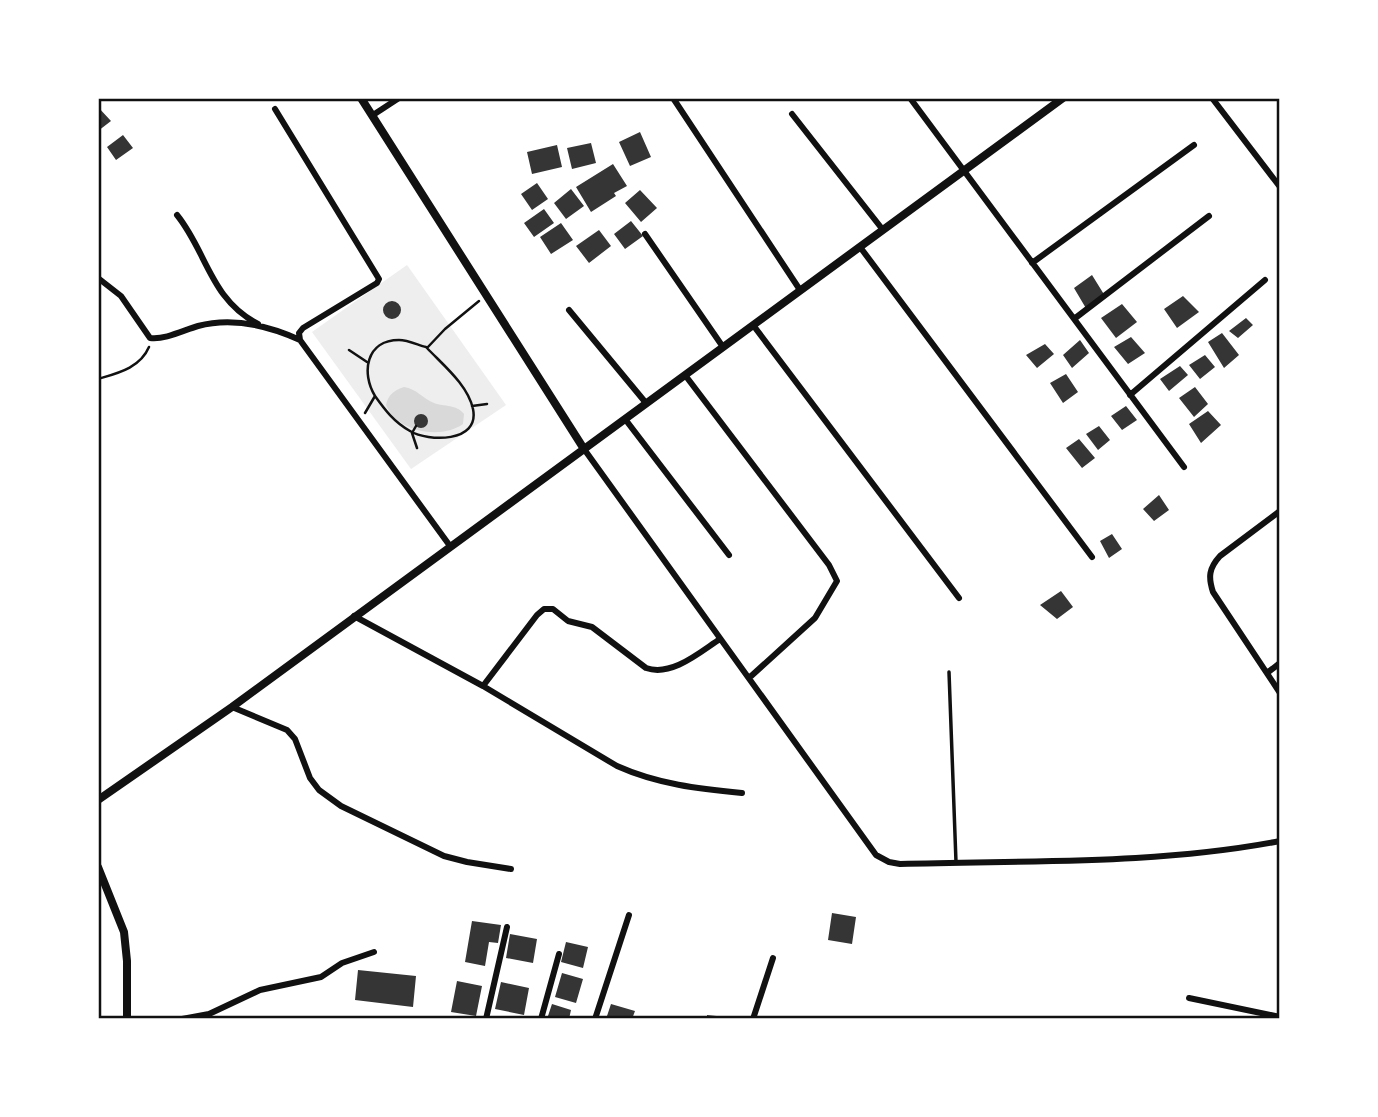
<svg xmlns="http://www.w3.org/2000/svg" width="1378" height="1117" font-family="'DM Sans',sans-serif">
	<rect width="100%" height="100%" fill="#fff"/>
	<path fill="#eee" d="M407 265 506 405 411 469 312 332Z"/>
	<path fill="#d9d9d9" d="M404 387C417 389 422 398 434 403 445 407 456 404 464 414L463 424C441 440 397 432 386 405 388 395 394 390 404 387Z"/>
	<path fill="#353535" d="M98 107 111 121 98 131Z
		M640 132 651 157 630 166 619 142Z
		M123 135 133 148 116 160 107 147Z
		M591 143 596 163 572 169 567 148Z
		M557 145 562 167 532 174 527 152Z
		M613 164 627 186 614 193 616 196 591 212 576 187Z
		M537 183 548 199 532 210 521 194Z
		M571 189 584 206 566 219 554 203Z
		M640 190 657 208 641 222 625 203Z
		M544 209 554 223 534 237 524 223Z
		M631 221 643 236 625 249 614 234Z
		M561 223 573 240 551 254 540 237Z
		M599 230 611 246 589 263 576 246Z
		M1092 275 1105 296 1087 310 1074 288Z
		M1183 296 1199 312 1177 328 1164 309Z
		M383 310a9 9 0 1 1 18 0a9 9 0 1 1-18 0Z
		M1122 304 1137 322 1116 338 1101 318Z
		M1246 318 1253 325 1238 338 1229 331Z
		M1222 333 1239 355 1224 368 1208 342Z
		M1131 337 1145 353 1128 364 1114 347Z
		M1080 340 1089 353 1072 368 1063 355Z
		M1045 344 1054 354 1037 368 1026 355Z
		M1205 355 1215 367 1200 379 1189 365Z
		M1180 366 1188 375 1169 391 1160 379Z
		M1066 374 1078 392 1063 403 1050 383Z
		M1195 387 1208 404 1194 417 1179 398Z
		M1126 406 1137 420 1122 430 1111 416Z
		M1208 411 1221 425 1201 443 1189 424Z
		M414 421a7 7 0 1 1 14 0a7 7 0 1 1-14 0Z
		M1099 426 1110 440 1098 450 1086 434Z
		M1079 439 1095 458 1082 468 1066 448Z
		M1159 495 1169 510 1154 521 1143 509Z
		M1112 534 1122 549 1109 558 1100 541Z
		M1061 591 1073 607 1057 619 1040 605Z
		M832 913 856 917 852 944 828 940Z
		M472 921 501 925 498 943 489 942 485 966 465 962Z
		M510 934 537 939 533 963 506 958Z
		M566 942 588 947 583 968 561 962Z
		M358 970 416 976 413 1007 355 1000Z
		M562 973 583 979 576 1003 555 997Z
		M457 981 482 986 476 1016 451 1012Z
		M501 982 529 988 524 1015 495 1009Z
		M552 1004 571 1010 569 1019H547Z
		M611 1004 635 1011 632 1019H606Z
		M707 1015 726 1017 725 1019H707Z"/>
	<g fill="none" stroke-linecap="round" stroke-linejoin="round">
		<path stroke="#111" stroke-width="2.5" d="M349 350 367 362
			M98 379C118 373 140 368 149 347
			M375 396C361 373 366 340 399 340 408 340 418 345 426 347
			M472 406 487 404
			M365 413 375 396C385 410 394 422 410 431 428 442 480 443 473 409 468 385 443 365 427 348L445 329 479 301
			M416 426 412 433 417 448"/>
		<path stroke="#111" stroke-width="3.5" d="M949 672 956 862"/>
		<path stroke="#111" stroke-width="6" d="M673 98 800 290
			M910 98 1184 467
			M1212 98 1280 187
			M275 109 379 279 377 283 303 328 299 333 300 340 450 546
			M792 114 883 230
			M373 115 399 98
			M177 215C207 252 210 299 258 324
			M645 234 723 347
			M860 247 1092 557
			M1032 263 1194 145
			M98 278 121 296 150 338C165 340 184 330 198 326 232 317 269 326 300 340
			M569 310 646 403
			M1074 319 1209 216
			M753 325 959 598
			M685 375 829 565 837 581 815 618 749 678
			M1130 395 1265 280
			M625 419 729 555
			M584 449 876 855 889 862 900 864C1026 860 1155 865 1280 841
			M1280 511 1220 556C1209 568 1208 577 1213 592L1280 693
			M354 616 483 686 617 766C657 784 699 789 742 793
			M1267 673 1280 663
			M483 686 537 615 544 609H553L568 621 592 627 646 668C672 677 700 652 720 639
			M232 707 287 730 295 739 310 778 319 790 341 806 444 856 467 862 511 869
			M1189 998 1280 1017
			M182 1019 209 1014 260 990 321 977 342 963 374 952
			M486 1019 507 927
			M541 1019 559 954
			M595 1019 629 915
			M753 1019 773 958"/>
		<path stroke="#111" stroke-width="8" d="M361 98 584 449
			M98 800 232 707 1063 98
			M98 867 124 932 127 961V1019"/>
	</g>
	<rect width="1378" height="1117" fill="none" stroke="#ffffff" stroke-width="200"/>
	<rect x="100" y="100" width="1178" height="917" fill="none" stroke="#111" stroke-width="2.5"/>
</svg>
